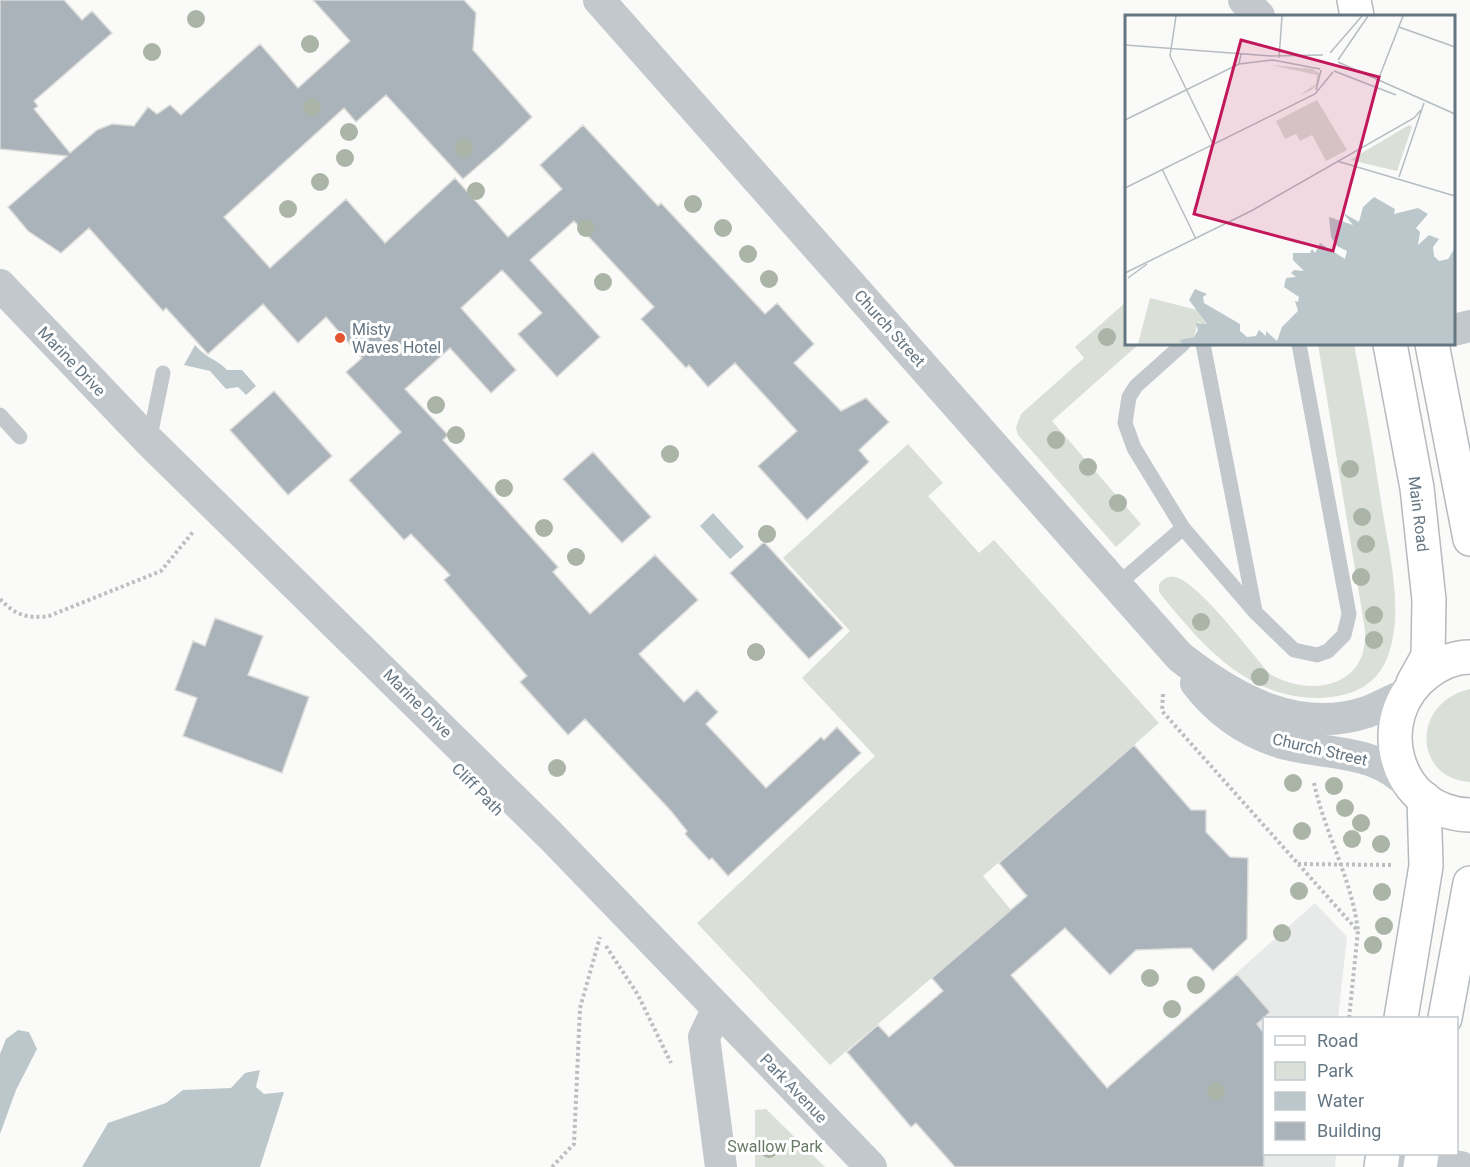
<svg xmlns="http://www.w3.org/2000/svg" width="1470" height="1167" font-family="Roboto,sans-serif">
	<rect width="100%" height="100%" fill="#fafaf8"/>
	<path fill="#e8e9e9" d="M1315 903 1347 937 1338 1018H1264V1154H1336L1335 1167H1018Z"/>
	<path fill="#dadfd7" d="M1126 302V344H1139L1052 421 1141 524 1116 547 1018 435 1016 428 1021 414 1084 358 1075 347Z
		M1318 344H1354C1364 396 1373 448 1381 501 1388 551 1407 615 1385 663 1372 690 1343 698 1316 698 1245 697 1200 643 1159 592V584C1164 579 1168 575 1175 577 1200 583 1251 653 1270 674 1311 698 1369 687 1365 630Z
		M908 444 943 483 928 496 979 553 994 540 1159 723 983 876 1011 910 830 1065 697 923 875 756 802 678 850 631 783 558Z
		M1470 689V782C1414 779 1410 703 1470 689Z
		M766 1109 825 1167H755V1110Z"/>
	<path fill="#bbc7cb" d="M195 345C207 359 217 359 227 370H242L256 386 246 395 238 387 226 389 210 371 184 365Z
		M713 513 744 547 730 559 700 526Z
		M18 1030 29 1032 37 1049 16 1090 0 1134V1054L6 1039Z
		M260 1070 256 1087 264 1094 284 1092 260 1167H82L108 1123 166 1103 183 1090 231 1088 245 1073Z"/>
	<path fill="#aab3b9" stroke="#dcdcda" stroke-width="1.5" d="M0 0H64L82 20 92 11 112 33 34 101 38 106 34 109 70 153 97 130 112 124 134 126 148 107 157 114 170 105 181 115 260 44 298 88 350 41 313 0H464L476 13 473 50 532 117 500 147 463 179 386 95 356 122 344 108 224 217 270 268 346 199 385 243 455 178 508 237 562 189 540 165 583 125 658 206 661 203 765 314 777 303 814 344 794 363 841 411 866 398 889 422 859 450 869 462 807 520 758 466 797 431 735 363 708 387 689 365 686 368 641 319 654 307 574 221 530 260 600 337 557 377 518 334 542 313 502 270 461 308 516 370 491 393 450 348 405 389 448 435 443 440 558 567 553 572 590 614 655 555 698 600 639 654 684 702 697 690 718 712 706 724 766 788 821 737 824 740 837 727 861 753 728 876 712 858 709 860 685 834 687 831 671 811 585 719 568 735 520 682 527 676 444 580 450 575 411 534 404 540 349 480 401 432 346 372 362 358 326 317 298 343 263 304 208 354 166 308 163 311 89 228 61 253 28 231 8 207 67 156 0 149Z
		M274 391 332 456 288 495 230 430Z
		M593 452 651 517 622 543 563 479Z
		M764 542 843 628 809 659 730 573Z
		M215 618 263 636 248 675 309 697 282 773 183 736 197 698 175 690 193 641 205 646Z
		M1134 745 1191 810H1206V832L1230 857 1248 858 1247 939 1213 971 1191 948 1136 950 1110 975 1065 928 1011 975 1107 1088 1237 974 1270 1012 1257 1024 1264 1033V1167H955L916 1123 911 1127 847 1052 878 1025 889 1037 943 991 932 978 1027 896 999 863Z"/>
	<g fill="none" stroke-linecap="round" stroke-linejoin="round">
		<g stroke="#b3babf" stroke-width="36">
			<path id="secondary" d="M1401 1018 1426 866 1424 798
				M1445 1018 1470 883
				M1381 1167 1383 1154
				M1420 1167 1422 1154"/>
		</g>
		<g stroke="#b5babe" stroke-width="36">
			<path id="primary" d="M1354 0 1357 16
				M1390 344 1417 488 1429 600 1428 656 1413 683
				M1432 344 1470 539
				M1470 657C1455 657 1439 664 1427 673 1369 717 1394 813 1470 815"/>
		</g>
		<path stroke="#bbbfc2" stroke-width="4" stroke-dasharray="3 3" stroke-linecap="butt" d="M0 599C15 615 27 619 49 616L161 571 193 532
			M1163 694 1162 711 1358 931 1349 1018
			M1314 783C1325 834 1352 879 1358 931
			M1298 864 1392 865
			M606 946 638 995 671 1063
			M552 1167 574 1144 580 1008 600 937"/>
		<path stroke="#c3c8cc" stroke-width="15" d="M1203 344 1255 611
			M0 415 20 437
			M149 441 163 373
			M1183 528 1256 613 1294 650 1317 655 1328 651 1344 635 1349 614 1299 344
			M1117 585 1183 528 1134 448 1125 423 1129 397 1136 386 1183 344"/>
		<path stroke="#c3c8cc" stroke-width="32" d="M599 0 1180 657C1234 699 1297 735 1367 712 1380 707 1392 700 1405 695
			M1244 0 1259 16
			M0 285 149 441 550 835 871 1167
			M1454 330 1470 326
			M1196 683C1219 713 1250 734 1286 744 1335 756 1375 748 1414 789
			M717 1010 704 1037 721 1167
			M1382 1156 1461 1167"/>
		<use href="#secondary" stroke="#fff" stroke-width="33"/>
		<use href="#primary" stroke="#fff" stroke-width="33"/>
	</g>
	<g fill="#aab4a7">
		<circle cx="196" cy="19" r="9"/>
		<circle cx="310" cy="44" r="9"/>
		<circle cx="152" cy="52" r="9"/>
		<circle cx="312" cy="107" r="9"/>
		<circle cx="349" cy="132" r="9"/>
		<circle cx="464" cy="148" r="9"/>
		<circle cx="345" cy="158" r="9"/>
		<circle cx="320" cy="182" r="9"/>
		<circle cx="476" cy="191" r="9"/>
		<circle cx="693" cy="204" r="9"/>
		<circle cx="288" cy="209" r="9"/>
		<circle cx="586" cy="228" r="9"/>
		<circle cx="723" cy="228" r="9"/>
		<circle cx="748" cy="254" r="9"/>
		<circle cx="769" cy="279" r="9"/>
		<circle cx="603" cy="282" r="9"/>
		<circle cx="1107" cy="337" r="9"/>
		<circle cx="436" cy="405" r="9"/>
		<circle cx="456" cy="435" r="9"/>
		<circle cx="1056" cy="440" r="9"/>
		<circle cx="670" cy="454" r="9"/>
		<circle cx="1088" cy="467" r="9"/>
		<circle cx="1350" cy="469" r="9"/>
		<circle cx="504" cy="488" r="9"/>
		<circle cx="1118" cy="503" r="9"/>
		<circle cx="1362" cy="517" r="9"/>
		<circle cx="544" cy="528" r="9"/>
		<circle cx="767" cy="534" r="9"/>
		<circle cx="1366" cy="544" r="9"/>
		<circle cx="576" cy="557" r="9"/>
		<circle cx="1361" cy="577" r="9"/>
		<circle cx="1374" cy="615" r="9"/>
		<circle cx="1201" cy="622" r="9"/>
		<circle cx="1374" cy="640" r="9"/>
		<circle cx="756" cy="652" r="9"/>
		<circle cx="1260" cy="677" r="9"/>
		<circle cx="557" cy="768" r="9"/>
		<circle cx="1293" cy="783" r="9"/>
		<circle cx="1334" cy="786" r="9"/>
		<circle cx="1345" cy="808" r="9"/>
		<circle cx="1361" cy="823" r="9"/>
		<circle cx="1302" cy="831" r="9"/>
		<circle cx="1352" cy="839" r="9"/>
		<circle cx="1381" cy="844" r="9"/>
		<circle cx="1299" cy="891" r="9"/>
		<circle cx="1382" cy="892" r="9"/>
		<circle cx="1384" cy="926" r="9"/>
		<circle cx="1282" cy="933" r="9"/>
		<circle cx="1373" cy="945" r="9"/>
		<circle cx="1150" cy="978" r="9"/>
		<circle cx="1196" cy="985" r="9"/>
		<circle cx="1172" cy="1009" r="9"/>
		<circle cx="1216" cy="1091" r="9"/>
		<circle cx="769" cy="1149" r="9"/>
	</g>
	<circle fill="#e4572e" stroke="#fff" stroke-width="2" cx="340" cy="338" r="6"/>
	<g text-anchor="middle" stroke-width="6" stroke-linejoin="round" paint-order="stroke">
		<g font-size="16" fill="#657683" stroke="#fff">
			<text transform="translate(890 328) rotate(48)" y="6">Church Street</text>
			<text transform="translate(72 361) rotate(46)" y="6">Marine Drive</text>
			<text transform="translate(1419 514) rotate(83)" y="6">Main Road</text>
			<text transform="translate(418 703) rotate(45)" y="6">Marine Drive</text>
			<text transform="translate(1320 749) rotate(13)" y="6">Church Street</text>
			<text transform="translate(478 789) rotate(46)" y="6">Cliff Path</text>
			<text transform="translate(794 1088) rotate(46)" y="6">Park Avenue</text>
		</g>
		<g font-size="16" fill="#657683" stroke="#fff" text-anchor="start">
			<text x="352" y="335">Misty<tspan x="352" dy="18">Waves Hotel</tspan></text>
		</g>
		<g font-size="16" fill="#687a64" stroke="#fff">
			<text x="775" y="1152">Swallow Park</text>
		</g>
	</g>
	<g transform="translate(1125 15)">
		<rect width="330" height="330" fill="#fafaf8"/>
		<path d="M146 50 188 54 194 58V67L187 75 175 80 191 69 192 60ZM192 85 222 135 201 146 187 120 175 126 171 119 160 124 151 106ZM284 110 287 112 272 156 225 145ZM25 283 72 295 82 310 73 307 69 322 55 325 57 329H13Z" fill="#dadfd7"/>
		<path d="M249 182 270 194 269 199 293 193 303 199 291 213 295 217 293 230 304 220 314 224 308 232 309 241 314 246 323 244 330 233V329H57L54 325 69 322 73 315 71 308 82 309 64 285 70 274 82 279 78 282 79 288 115 309V316L122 322 131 321 134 315 141 321V316L152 326 157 312 173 296 170 286 173 287 174 282 159 272 161 263 171 262 166 258 169 255 179 256 168 245V238H185L187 234 190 238 195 228 220 244 222 236 212 231 206 222 204 202 228 210 218 198 234 207 238 192Z" fill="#bbc7cb"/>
		<path fill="none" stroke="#b5bdc2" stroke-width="1.5" d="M51 1 45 41 88 129M274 12 330 32M0 30 146 41 198 40M205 38 237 1M154 43 157 1M213 45 243 1M213 47 330 99M114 49 148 45 195 54M209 56 271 80M252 68 278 1M191 75 196 55M0 105 114 49 116 39M212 146 330 181M37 154 71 224M274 162 299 88M0 173 190 79 208 57M0 258 126 196 289 103 296 95M3 263 22 249"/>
		<path fill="#c2185b" fill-opacity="0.15" stroke="#c2185b" stroke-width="3" d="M116 25 254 62 208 236 69 199Z"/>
		<rect width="330" height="330" fill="none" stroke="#657683" stroke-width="3"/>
	</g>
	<rect x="1263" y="1017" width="195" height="138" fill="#ffffff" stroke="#c1c8cd" stroke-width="1.5"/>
	<rect x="1275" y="1036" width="30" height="9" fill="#ffffff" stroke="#c1c8cd" stroke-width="1.5"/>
	<text x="1317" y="1047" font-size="18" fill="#657683">Road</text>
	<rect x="1275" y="1062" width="30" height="18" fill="#dadfd7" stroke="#c1c8cd" stroke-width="1.5"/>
	<text x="1317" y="1077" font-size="18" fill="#657683">Park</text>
	<rect x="1275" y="1092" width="30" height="18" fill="#bbc7cb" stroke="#c1c8cd" stroke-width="1.5"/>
	<text x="1317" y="1107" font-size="18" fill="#657683">Water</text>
	<rect x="1275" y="1122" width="30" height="18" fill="#aab3b9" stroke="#c1c8cd" stroke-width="1.5"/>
	<text x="1317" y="1137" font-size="18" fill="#657683">Building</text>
</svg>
